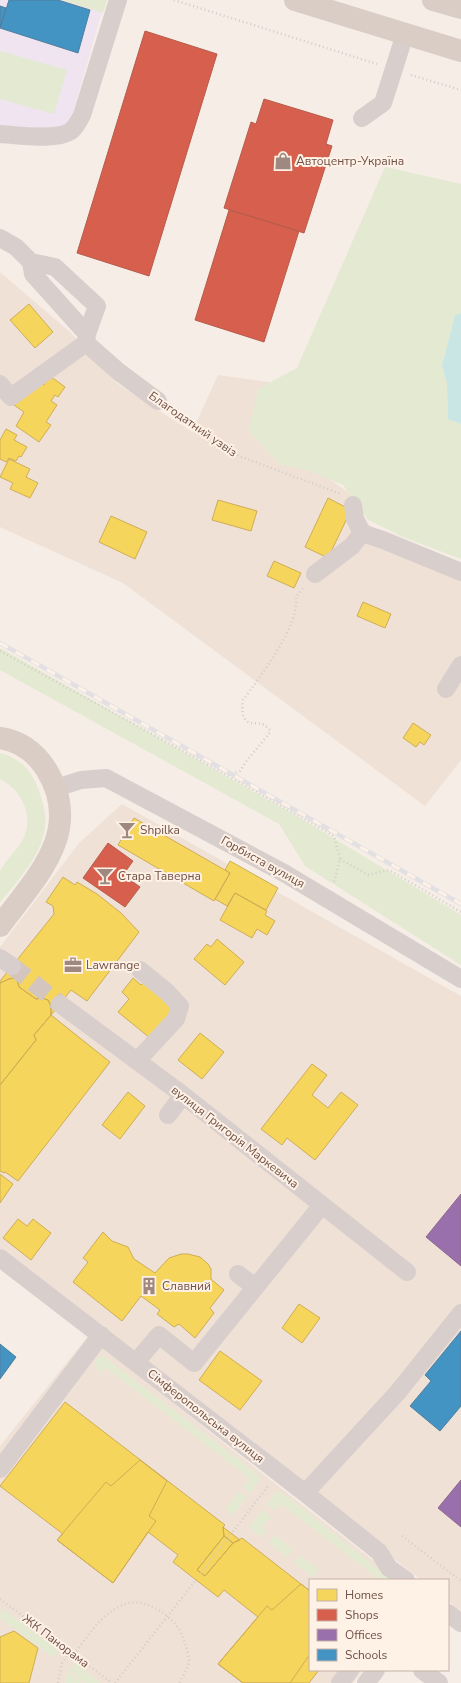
<svg xmlns="http://www.w3.org/2000/svg" width="461" height="1683" font-family="'Nunito Sans',sans-serif">
	<rect width="100%" height="100%" fill="#f5ede6"/>
	<path fill="#f0e1d6" d="M0 272 70 332 118 384 192 432 218 375 347 393 316 470 348 492 374 532 461 566V760L425 806 123 583 0 527Z
		M122 804 461 996V1611L448 1601V1580H421L0 1248V947L79 843Z
		M88 1336 398 1580H310V1670H363L353 1683H0V1446Z"/>
	<path fill="#efe4ef" d="M0 0H105L69 126 0 130Z"/>
	<path fill="#e3ead1" d="M62 0H107L103 13Z
		M0 51 67 70 54 114 0 99Z
		M385 167 461 184V313L455 315 442 366 447 383 448 419 461 424V559L403 537 368 520 343 485 310 471 280 464 249 431 258 389 297 368Z
		M0 648 295 815 461 915V965L305 866 279 824 0 670Z
		M0 753C17 757 31 769 37 786 41 796 44 805 45 816 48 850 19 878 0 903 0 894 0 881 0 872 2 864 19 848 23 839 35 816 21 789 0 779Z
		M103 1356 260 1476V1480L250 1493 243 1487 249 1478 106 1368 102 1373 95 1366V1361L98 1357Z
		M280 1491 392 1580H380L281 1504 275 1511 266 1505 276 1492Z
		M239 1492 247 1498 233 1515 225 1509Z
		M263 1510 271 1517 263 1527 267 1530 262 1537 249 1527Z
		M275 1535 293 1550 287 1557 269 1543Z
		M300 1555 319 1570 313 1577 294 1563Z
		M3 1609 59 1651 53 1658 0 1618V1613Z
		M75 1663 100 1683H85L69 1671Z
		M67 1672 82 1683H65Z"/>
	<path fill="#c9e6e4" d="M461 313V424L448 419 447 383 442 366 455 315Z"/>
	<path fill="#f6d55c" stroke="#cead56" d="M29 304 53 332 35 348 10 320Z
		M50 376 65 387 58 397 55 395 51 401 57 405 46 422 51 425 39 442 16 426 24 412 14 405 22 394 40 382 44 385Z
		M6 429 17 435 14 440 27 447 21 457 19 456 16 461 9 458 6 462 0 459V440Z
		M9 459 30 469 26 477 38 483 30 498 10 489 13 483 0 477Z
		M328 498 351 510 328 558 305 547Z
		M218 500 257 511 251 531 212 520Z
		M111 516 147 532 135 559 99 542Z
		M274 561 301 573 294 588 267 576Z
		M363 602 391 614 385 628 357 616Z
		M413 723 431 735 424 745 420 742 416 747 403 738Z
		M134 818 230 873 214 901 118 845Z
		M230 861 278 888 266 910 235 893 227 906 215 899 230 873 225 870Z
		M63 877 75 885 77 882 97 894 121 913 139 932 87 1001 71 990 51 1015V1007L48 1000 42 998 36 999 19 987 17 980 13 978 9 979 0 983V981L54 914 53 906 46 902Z
		M235 893 267 911 265 915 275 921 267 935 257 929 252 938 220 920Z
		M217 939 244 962 225 985 194 959 207 944 211 947Z
		M13 978 17 980 19 987 36 999 42 998 48 1000 51 1005V1015L34 1035 36 1040 0 1085V983L9 979Z
		M133 978 141 985 144 982 175 1007 150 1038 118 1012 129 999 122 992Z
		M51 1015 110 1062 18 1181 5 1172 4 1173 0 1171V1085L36 1040 34 1035Z
		M200 1033 224 1052 202 1079 178 1060Z
		M312 1064 327 1075 312 1095 328 1108 341 1092 358 1105 315 1160 287 1138 282 1145 261 1129Z
		M128 1092 145 1106 120 1139 102 1125Z
		M0 1174 13 1184 0 1203Z
		M18 1219 27 1226 33 1219 51 1233 31 1260 3 1238Z
		M103 1232 112 1241 128 1247 134 1259 155 1273 169 1258 181 1254H188L200 1257 208 1264 211 1269V1279L224 1290 210 1308 214 1313 195 1338 179 1324 174 1327 157 1314 160 1310 141 1296 122 1321 73 1282 88 1262 83 1258Z
		M299 1304 320 1318 302 1343 282 1328Z
		M220 1351 262 1381 240 1410 199 1380Z
		M65 1402 225 1525 223 1527 224 1536 197 1570 205 1576 233 1543 242 1538 310 1591V1670H319L309 1683H243L218 1664 258 1617 224 1590 218 1597 173 1562 178 1555 148 1532 113 1583 57 1540 63 1534 0 1486Z
		M140 1460 167 1481 149 1516 156 1521 113 1583 57 1540 106 1482 111 1486Z
		M223 1527 240 1540 233 1543 224 1536Z
		M224 1536 233 1543 205 1576 197 1570Z
		M301 1584 310 1591V1654L290 1683H243L218 1664 267 1606 272 1610Z
		M14 1631 38 1648 29 1683H0V1637Z"/>
	<path fill="#d6604d" stroke="#b75c4c" d="M145 31 217 54 149 276 77 253Z
		M264 99 333 120 326 144 332 146 304 233 224 208 251 122 256 124Z
		M229 210 299 231 264 342 195 320Z
		M108 843 133 861 123 875 140 887 125 907 83 878Z"/>
	<path fill="#9970ab" stroke="#8d678e" d="M461 1194V1266L426 1237Z
		M461 1480V1527L438 1508Z"/>
	<path fill="#4393c3" stroke="#507f9e" d="M9 0H58L90 10 78 53 0 28Z
		M0 6 6 8 0 28Z
		M461 1331V1406L440 1431 410 1406 431 1381 425 1375Z
		M0 1344 16 1357 0 1379Z"/>
	<g fill="none" stroke-linecap="round" stroke-linejoin="round">
		<path stroke="#d4c6bf" stroke-width="18" stroke-dasharray="18 9" stroke-linecap="butt" d="M12 966 60 1004"/>
		<path stroke="#d5ccc9" stroke-width="2.5" stroke-dasharray="1 3" stroke-linecap="butt" d="M174 0 377 64
			M411 75 461 90
			M171 411 186 422 208 432 239 456 341 494
			M0 651 227 775 334 836 340 859 334 882
			M228 775 240 771 248 759 269 734 270 730C261 721 260 724 249 723 241 717 242 710 243 700 260 677 300 625 296 597L304 587
			M340 859 368 875 389 870 461 912
			M402 1536 461 1581
			M201 1573 268 1486
			M0 1599 112 1683
			M74 1654C89 1635 104 1609 129 1603 147 1599 172 1616 180 1631 183 1636 184 1641 186 1646 187 1650 189 1656 189 1661 188 1669 183 1676 179 1683
			M58 1683 62 1663 71 1651
			M115 1683 196 1580"/>
		<path stroke="#d8cecc" stroke-width="18" d="M362 118 383 103 405 34
			M0 134C18 135 57 141 71 131 76 127 79 121 82 115L118 0
			M0 238 16 247 31 262 55 267 97 306 87 334 86 343 11 397 0 384
			M31 262 33 274 87 334
			M86 343 119 372 158 401
			M353 505 355 519 362 533 383 540 461 572
			M315 574 352 546 362 533
			M446 689 461 665
			M56 788 81 780 106 778 284 873 461 979
			M0 958 12 966
			M60 1004 183 1095 407 1272
			M137 1061 176 1019 180 1006 167 992 140 970
			M168 1115 183 1095
			M0 1258 305 1493 379 1552 389 1568 406 1580
			M238 1274 255 1287
			M136 1362 159 1335 194 1363 322 1205
			M0 1469 101 1335
			M305 1493 398 1392 461 1313
			M448 1613 461 1623
			M422 1670 439 1683
			M340 1683 350 1670
			M366 1683 376 1670"/>
		<path stroke="#d9cdc6" stroke-width="22" d="M295 0 461 51
			M433 0 461 8
			M0 738C21 741 35 752 46 769 85 832 35 878 0 926"/>
		<g stroke="#e3e0e3" stroke-width="4.5">
			<path id="rail" d="M0 643 461 904"/>
		</g>
		<use href="#rail" stroke="#fef1e5" stroke-width="3" stroke-dasharray="9" stroke-linecap="butt"/>
	</g>
	<defs>
		<g id="shop-bare" transform="scale(1.38)"><path d="M-5-2.5h2.3a2.7 3.5 0 0 1 5.4 0H5L5.5 6h-11ZM-1.5-2.5h3a1.5 2.3 0 0 0-3 0Z" fill="#9f8880" stroke="#fef1e5" stroke-width="2.5" paint-order="stroke"/></g>
		<g id="bar-bare" transform="scale(1.38)"><path d="M-6-5H6L.8 .8V4.5H3.5V6h-7V4.5H-.8V.8Z" fill="#9f8880" stroke="#fef1e5" stroke-width="2.5" paint-order="stroke"/></g>
		<g id="office-bare" transform="scale(1.38)"><path d="M-6-3h4V-5.5h4V-3h4V5H-6ZM-1-4.5V-3h2v-1.5ZM-6 0V1H6V0Z" fill="#9f8880" stroke="#fef1e5" stroke-width="2.5" paint-order="stroke"/></g>
		<g id="building-bare" transform="scale(1.38)"><path d="M-4-6H4V6H1V3H-1V6H-4ZM-2.5-4.3h1.7v1.8h-1.7ZM.8-4.3h1.7v1.8H.8ZM-2.5-1h1.7V.8h-1.7ZM.8-1h1.7V.8H.8Z" fill="#9f8880" stroke="#fef1e5" stroke-width="2.5" paint-order="stroke"/></g>
	</defs>
	<g fill-rule="evenodd">
		<use href="#shop-bare" x="283" y="161"/>
		<use href="#bar-bare" x="127" y="830"/>
		<use href="#bar-bare" x="105" y="876"/>
		<use href="#office-bare" x="73" y="965"/>
		<use href="#building-bare" x="149" y="1286"/>
	</g>
	<g text-anchor="middle" stroke-width="4" stroke-linejoin="round" paint-order="stroke">
		<g font-size="12" fill="#705149" stroke="#fef1e5" text-anchor="start">
			<text x="296" y="165">Автоцентр-Україна</text>
			<text x="140" y="834">Shpilka</text>
			<text x="118" y="880">Стара Таверна</text>
			<text x="86" y="969">Lawrange</text>
			<text x="162" y="1290">Славний</text>
		</g>
		<g font-size="12" fill="#705149" stroke="#fef1e5">
			<text transform="translate(193 424) rotate(35)" y="4">Благодатний узвіз</text>
			<text transform="translate(263 862) rotate(29)" y="4">Горбиста вулиця</text>
			<text transform="translate(235 1137) rotate(38)" y="4">вулиця Григорія Маркевича</text>
			<text transform="translate(206 1416) rotate(38)" y="4">Сімферопольська вулиця</text>
			<text transform="translate(56 1641) rotate(37)" y="4">ЖК Панорама</text>
		</g>
	</g>
	<rect x="309" y="1579" width="140" height="92" fill="#fef1e5" stroke="#c5b1a7"/>
	<rect x="317" y="1589" width="20" height="12" fill="#f6d55c" stroke="#c5b1a7"/>
	<text x="345" y="1599" font-size="12" fill="#705149">Homes</text>
	<rect x="317" y="1609" width="20" height="12" fill="#d6604d" stroke="#c5b1a7"/>
	<text x="345" y="1619" font-size="12" fill="#705149">Shops</text>
	<rect x="317" y="1629" width="20" height="12" fill="#9970ab" stroke="#c5b1a7"/>
	<text x="345" y="1639" font-size="12" fill="#705149">Offices</text>
	<rect x="317" y="1649" width="20" height="12" fill="#4393c3" stroke="#c5b1a7"/>
	<text x="345" y="1659" font-size="12" fill="#705149">Schools</text>
</svg>
